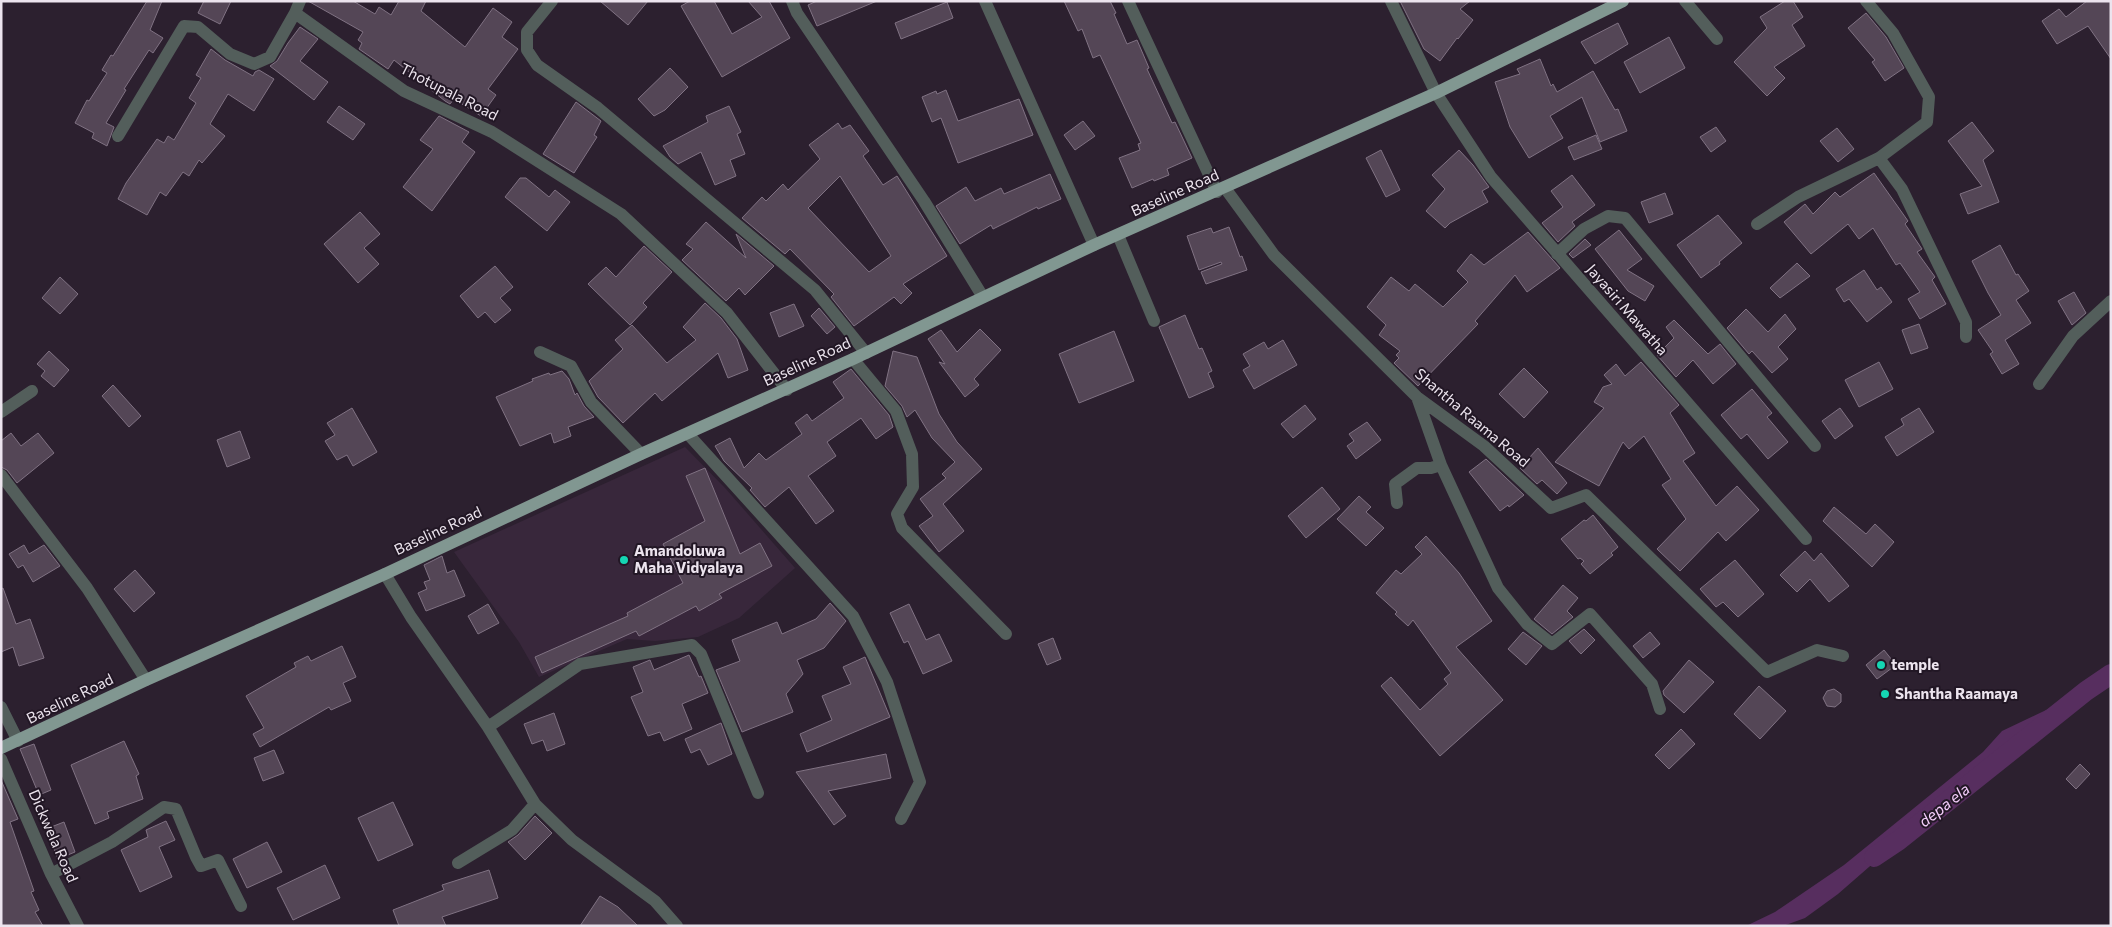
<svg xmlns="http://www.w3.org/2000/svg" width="2112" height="927" font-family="Commissioner,sans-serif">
	<rect width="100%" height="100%" fill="#2c202f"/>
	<path fill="#38273b" d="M685 447 726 489 795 568 739 618 698 637 655 641 627 639 539 677 519 642 454 552Z"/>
	<path fill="#572e5f" d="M2086 691 2037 728 2009 745 1838 894 1805 918 1783 926H1746L1775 912 1844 865 1983 752 2002 731Z"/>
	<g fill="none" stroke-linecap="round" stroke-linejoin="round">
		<path stroke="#572e5f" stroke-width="20" d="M1874 857 1898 841 2086 691 2111 674"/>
	</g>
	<path fill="#544656" stroke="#807283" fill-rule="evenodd" d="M147 1H162L150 30 163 38 153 53 149 50 124 89 126 90 106 123 114 127 107 146 92 138 94 133 75 123 87 100 89 101 107 73 102 70 111 55 113 56Z
		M204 1H231L220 24 198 13Z
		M308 1H353L375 14 379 7 391 15 399 1H426L421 11 465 47 493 8 512 22 502 37 518 49 488 89 496 95 481 116 454 99 450 104 445 101 394 60 388 69 359 49 362 43 358 40 363 32Z
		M600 1H648L628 25Z
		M690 1H714L732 34 762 17 748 1H769L790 38 722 77 681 6Z
		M817 1H877L817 26 808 5Z
		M1064 1H1110L1116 13 1114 14 1127 44 1137 40 1149 68 1147 69 1172 123 1175 122 1192 158 1167 169 1169 175 1154 181 1153 179 1132 188 1119 158 1140 150 1138 144 1141 143 1100 55 1093 58 1082 29 1078 31Z
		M1400 1H1470L1460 9 1473 20 1458 39 1457 38 1440 61 1424 49Z
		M1785 1H1793L1803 17 1792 25 1805 46 1774 67 1785 78 1767 96 1734 62 1767 28 1760 17Z
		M2087 1H2111V59L2088 26 2057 44 2042 21 2059 9 2066 17Z
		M947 2 953 18 901 39 895 23Z
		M1866 13 1886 37 1904 68 1885 81 1872 62 1875 60 1848 28Z
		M1618 23 1628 44 1595 64 1581 42Z
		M300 27 318 39 300 61 328 82 314 100 270 66 277 61 288 43Z
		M1669 37 1685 68 1640 93 1624 62Z
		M211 49 225 60 253 76 255 72 259 70 274 79 254 111 228 94 210 124 225 136 202 163 199 160 189 176 183 172 166 196 160 192 147 215 118 199 126 183 157 139 164 143 168 136 174 140 196 103 189 98 201 78 196 75Z
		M1540 59 1551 86 1553 84 1557 92 1593 71 1615 110 1618 109 1627 131 1600 142 1582 97 1550 116 1563 138 1529 158 1510 127 1495 82 1520 74 1517 69Z
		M670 68 688 87 665 110 654 116 638 99Z
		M946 90 958 121 1019 99 1033 135 958 163 941 118 932 122 922 97 936 91 937 94Z
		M576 102 601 121 594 135 597 137 574 173 543 154Z
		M339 106 365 124 353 140 327 122Z
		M729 106 741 132 737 134 745 154 730 160 736 176 715 185 701 152 678 164 670 157 663 146 708 122 706 116Z
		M439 116 469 132 462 142 475 152 432 211 403 187 433 149 420 140Z
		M1083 121 1095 136 1075 150 1064 135Z
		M1972 122 1994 151 1983 160 1999 202 1968 214 1960 194 1982 186 1948 141Z
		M838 123 842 129 850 125 869 151 863 156 883 185 897 176 947 256 903 284 912 293 901 304 894 297 854 326 831 297 834 294 790 249 785 254 742 218 762 197 766 201 783 184 788 190 820 159 809 145ZM840 176 891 256 869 272 808 208Z
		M1716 127 1726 141 1711 152 1700 137Z
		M1837 128 1854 149 1838 162 1820 141Z
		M1596 135 1602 149 1574 160 1568 147Z
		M1381 150 1400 190 1386 197 1366 158Z
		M1459 150 1473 165 1489 187 1482 191 1488 202 1450 223 1445 228 1426 211 1445 189 1432 175Z
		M1874 173 1908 221 1905 224 1922 249 1917 252 1935 277 1932 280 1946 304 1920 319 1908 299 1920 292 1900 263 1896 265 1873 228 1859 239 1848 224 1811 254 1784 222 1805 204 1813 214 1835 192 1840 197Z
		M1050 174 1061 199 1038 209 1037 207 993 229 991 225 960 244 936 206 966 187 975 201 1001 188 1004 194Z
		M1572 175 1595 205 1572 222 1575 226 1558 242 1542 223 1563 207 1551 191Z
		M520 178H526L549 197 555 190 570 202 547 231 505 197Z
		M1665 193 1673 214 1649 223 1641 202Z
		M360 212 380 234 364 248 379 264 358 283 324 244Z
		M1718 215 1742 243 1719 262 1720 264 1701 278 1677 245Z
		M706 222 746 258 736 234 774 266 745 295 739 288 726 301 682 260 693 249 686 244Z
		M1229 227 1240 257 1242 256 1247 270 1206 284 1201 272 1222 264 1221 262 1199 270 1187 236 1211 228 1213 233Z
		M1619 230 1642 259 1627 270 1654 286 1645 301 1628 291 1595 249Z
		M1528 232 1560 268 1527 292 1515 275 1475 321 1478 324 1418 386 1394 363 1399 358 1396 355 1400 351 1379 335 1386 325 1367 307 1391 277 1409 291 1415 284 1443 307 1468 282 1457 271 1471 254 1484 265Z
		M1585 239 1591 245 1573 258 1569 254Z
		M2000 245 2016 275 2018 274 2029 291 2016 300 2031 323 2005 340 2019 364 2002 374 1990 354 1993 352 1978 330 2001 315 1988 293 1972 261Z
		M644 246 672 272 643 303 647 307 630 325 588 284 606 267 616 277Z
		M1797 263 1810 276 1780 298 1770 288Z
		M495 266 513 287 500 298 511 310 495 323 485 312 478 318 460 296Z
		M1864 270 1877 290 1881 287 1892 302 1867 322 1849 299 1844 302 1836 289Z
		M60 277 78 294 60 314 42 298Z
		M2074 292 2086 313 2072 325 2058 301Z
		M705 303 721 318 737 339 748 370 728 378 718 353 662 401 655 393 623 423 598 397 589 381 623 349 615 340 632 325 667 363 696 340 683 327Z
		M794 304 804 326 779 337 770 313Z
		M819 308 835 327 827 334 811 316Z
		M1746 309 1768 332 1785 314 1796 329 1778 347 1788 359 1772 373 1752 351 1749 354 1727 328Z
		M1185 315 1199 349 1202 348 1212 371 1208 373 1214 387 1189 398 1159 327Z
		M1674 320 1708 354 1720 344 1736 364 1713 384 1693 360 1676 377 1657 355 1674 338 1666 327Z
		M1919 324 1928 348 1911 354 1902 330Z
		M980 329 1001 350 974 379 979 385 965 397 939 362 945 364 928 339 941 330 957 352Z
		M1114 331 1134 381 1079 403 1059 354Z
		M1283 340 1297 365 1254 389 1243 370 1250 366 1243 354 1264 342 1268 349Z
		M49 351 69 370 54 387 41 376 45 371 37 364Z
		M893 351 917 357 939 414 957 442 982 469 943 504 964 531 939 552 919 526 933 516 920 499 946 478 942 474 955 462 932 438 915 410 907 417 902 406 885 386Z
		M1641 362 1679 405 1670 413 1695 453 1683 461 1716 506 1737 486 1759 510 1726 541 1718 532 1680 571 1657 549 1686 519 1662 485 1671 479 1644 436 1629 449 1623 442 1599 486 1555 462 1604 408 1594 402 1603 387 1612 384 1604 375 1616 364 1625 376Z
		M1879 362 1893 389 1859 407 1845 380Z
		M1524 368 1548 392 1524 418 1499 394Z
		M851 369 889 415 893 427 876 439 861 418 827 442 836 456 808 476 834 511 816 524 789 487 765 507 750 490 752 488 724 461 715 446 730 438 744 468 759 453 766 460 802 434 795 423 807 414 812 421 844 398 833 382Z
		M562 371 569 379 575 395 577 393 584 406 594 417 568 427 571 436 554 443 551 433 520 446 496 397 533 381 532 379 549 373 550 375Z
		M113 385 141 416 129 427 102 396Z
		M1752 389 1772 413 1767 417 1788 442 1768 459 1747 434 1741 439 1721 415Z
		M1305 405 1316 419 1293 438 1281 424Z
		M352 408 377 452 353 466 347 455 337 460 325 441 335 435 327 423Z
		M1840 408 1853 426 1835 439 1822 421Z
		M1919 408 1934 432 1897 456 1885 437 1904 425 1901 419Z
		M1367 422 1381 440 1356 459 1347 446 1354 441 1349 434Z
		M240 431 250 458 227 467 217 440Z
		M11 433 21 446 38 433 54 453 17 483 7 470 1 467V441Z
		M1538 448 1567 483 1557 494 1542 480 1537 484 1520 468Z
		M1486 459 1524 495 1509 507 1508 505 1500 511 1469 472Z
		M705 468 740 554 760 543 772 566 719 594 722 598 699 611 696 606 639 636 636 631 542 673 535 657 628 616 627 613 683 583 663 544 705 521 686 476Z
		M1322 487 1340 509 1306 538 1288 516Z
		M1359 496 1371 507 1366 512 1384 528 1366 546 1337 519Z
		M1834 507 1866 534 1875 524 1894 542 1872 567 1823 521Z
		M1593 515 1618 547 1611 553 1613 555 1590 574 1581 564 1584 561 1580 558 1578 559 1561 539 1584 520 1586 521Z
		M1426 536 1459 573 1492 621 1456 647 1503 700 1440 756 1381 686 1391 677 1420 710 1448 684 1444 679 1451 673 1413 620 1408 626 1395 614 1397 612 1376 593 1396 570 1401 574 1422 554 1415 547Z
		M24 545 29 554 44 545 60 566 33 582 23 565 18 568 9 554Z
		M1805 551 1814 561 1821 553 1849 586 1829 602 1810 579 1797 592 1780 575Z
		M442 556 447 573 454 570 465 596 426 611 418 593 427 589 424 582 430 580 424 565Z
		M1735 560 1764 594 1738 617 1723 602 1716 607 1700 589Z
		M135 570 155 593 134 612 114 589Z
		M1563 585 1578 598 1567 611 1573 617 1552 634 1534 619Z
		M3 588 16 624 30 619 44 658 19 666 13 647 1 652V589Z
		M830 603 846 621 824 648 797 660 803 674 786 694 793 712 742 732 716 670 740 661 732 640 777 622 782 634 816 619Z
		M488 604 499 623 478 634 468 616Z
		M909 604 926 640 939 634 952 661 923 674 908 641 904 643 890 613Z
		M1584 629 1595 640 1581 654 1569 641Z
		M1523 632 1542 646 1526 665 1508 649Z
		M1650 632 1660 644 1643 658 1633 646Z
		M1053 638 1061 659 1047 665 1038 644Z
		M342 646 356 677 343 683 351 701 331 710 329 707 260 747 253 734 264 728 246 696 296 667 294 663 308 656 311 661Z
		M1884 650 1896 665 1877 679 1866 665Z
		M689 655 699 677 701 676 708 693 682 704 692 729 664 741 660 732 648 736 631 697 643 692 633 667 650 660 654 670Z
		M865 657 890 717 807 752 800 734 832 720 822 696 851 684 843 667Z
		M1689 660 1714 682 1684 713 1664 695 1663 691Z
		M1759 686 1786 711 1760 739 1734 714Z
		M1834 689 1841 694V702L1835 707 1827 706 1823 698 1827 691Z
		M554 713 565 744 547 751 543 740 532 744 524 724Z
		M721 723 732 754 708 765 700 749 691 753 685 739Z
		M1681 729 1695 744 1669 769 1655 755Z
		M124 741 139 774 136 776 143 799 107 812 109 818 95 824 71 765Z
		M34 744 51 790 39 795 20 749Z
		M274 750 284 773 263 781 254 758Z
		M886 754 891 778 828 791 846 816 834 825 796 772Z
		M2080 764 2090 774 2076 789 2066 779Z
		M1 780 18 819 10 822 34 891 31 892 39 910 35 912 43 926H1Z
		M393 802 413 845 378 861 358 818Z
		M535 816 552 833 525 860 508 842 518 835Z
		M166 821 175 840 159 847 172 877 140 892 121 850 148 837 146 830Z
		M64 822 75 852 58 859 46 829Z
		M267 842 282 872 247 888 233 859Z
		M325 865 340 898 293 920 277 888Z
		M489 870 498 898 442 917 446 926H399L393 910 444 890 442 885Z
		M600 896 618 907 638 926H580Z"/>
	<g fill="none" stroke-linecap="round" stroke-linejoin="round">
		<path stroke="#535e5b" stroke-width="12" d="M552 1 527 32V50L537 65 598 108 815 290 866 353
			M792 1 797 13 924 201 983 297
			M985 1 1094 245
			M1128 1 1217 192
			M1391 1 1436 93 1491 177 1806 539
			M1685 1 1717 39
			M295 13 300 1
			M118 136 184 26 198 27 230 54 254 64 270 57 295 13 404 91 492 132 621 214 727 313 787 390
			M1879 158 1902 189 1966 322V337
			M1225 188 1274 255 1417 397 1484 446 1551 508 1586 495 1767 672 1817 650 1843 656
			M1757 224 1798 197 1879 158 1927 122 1929 97 1893 33 1866 1
			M1118 235 1154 321
			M1557 254 1584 229 1608 216 1625 218 1815 446
			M540 352 571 366 591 402 641 454
			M853 359 896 411 912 454 913 487 897 514 902 528 1006 634
			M2039 384 2073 336 2111 301
			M1417 397 1441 465 1498 588 1527 624 1552 644 1590 614 1652 684 1660 709
			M1 412 32 391
			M688 434 853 616 887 682 920 782 901 819
			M1 475 87 588 146 680
			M1397 503 1395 484 1417 468H1431L1441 465
			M385 574 411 617 488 727 535 804 572 840 655 901 677 926
			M1 707 18 741
			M488 727 580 664 692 645 701 654 758 793
			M1 759 51 874 78 926
			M458 863 512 830 535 804
			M51 874 112 842 164 807 176 809 196 857 201 866 218 860 241 906"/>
		<path stroke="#819791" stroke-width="12" d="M1 748 146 680 385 574 641 454 853 359 1094 245 1436 93 1623 1"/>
	</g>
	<g fill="#15d5b3" stroke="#221725" stroke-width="2">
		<circle cx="624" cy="560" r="5"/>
		<circle cx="1881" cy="665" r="5"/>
		<circle cx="1885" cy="694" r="5"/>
	</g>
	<g text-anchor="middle" stroke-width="4" stroke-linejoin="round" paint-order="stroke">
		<g font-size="15" fill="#ece4ee" stroke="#221725">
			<text transform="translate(449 92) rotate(27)" y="5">Thotupala Road</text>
			<text transform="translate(1175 193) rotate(-24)" y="5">Baseline Road</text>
			<text transform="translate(1627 310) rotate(49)" y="5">Jayasiri Mawatha</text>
			<text transform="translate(807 362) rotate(-25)" y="5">Baseline Road</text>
			<text transform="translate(1472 418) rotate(40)" y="5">Shantha Raama Road</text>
			<text transform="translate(438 531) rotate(-25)" y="5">Baseline Road</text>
			<text transform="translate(70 699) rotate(-26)" y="5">Baseline Road</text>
			<text transform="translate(53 836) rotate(66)" y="5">Dickwela Road</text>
		</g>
		<g font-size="15" font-weight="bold" fill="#ece4ee" stroke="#221725" text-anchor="start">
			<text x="634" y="556">Amandoluwa<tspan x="634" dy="17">Maha Vidyalaya</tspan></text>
			<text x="1891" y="670">temple</text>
			<text x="1895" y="699">Shantha Raamaya</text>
		</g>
		<g font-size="16" font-style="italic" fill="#f4cdfb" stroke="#221725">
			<text transform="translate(1944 805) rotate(-38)" y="6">depa ela</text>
		</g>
	</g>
	<rect width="2112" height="927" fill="none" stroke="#ece4ee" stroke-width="5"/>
</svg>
